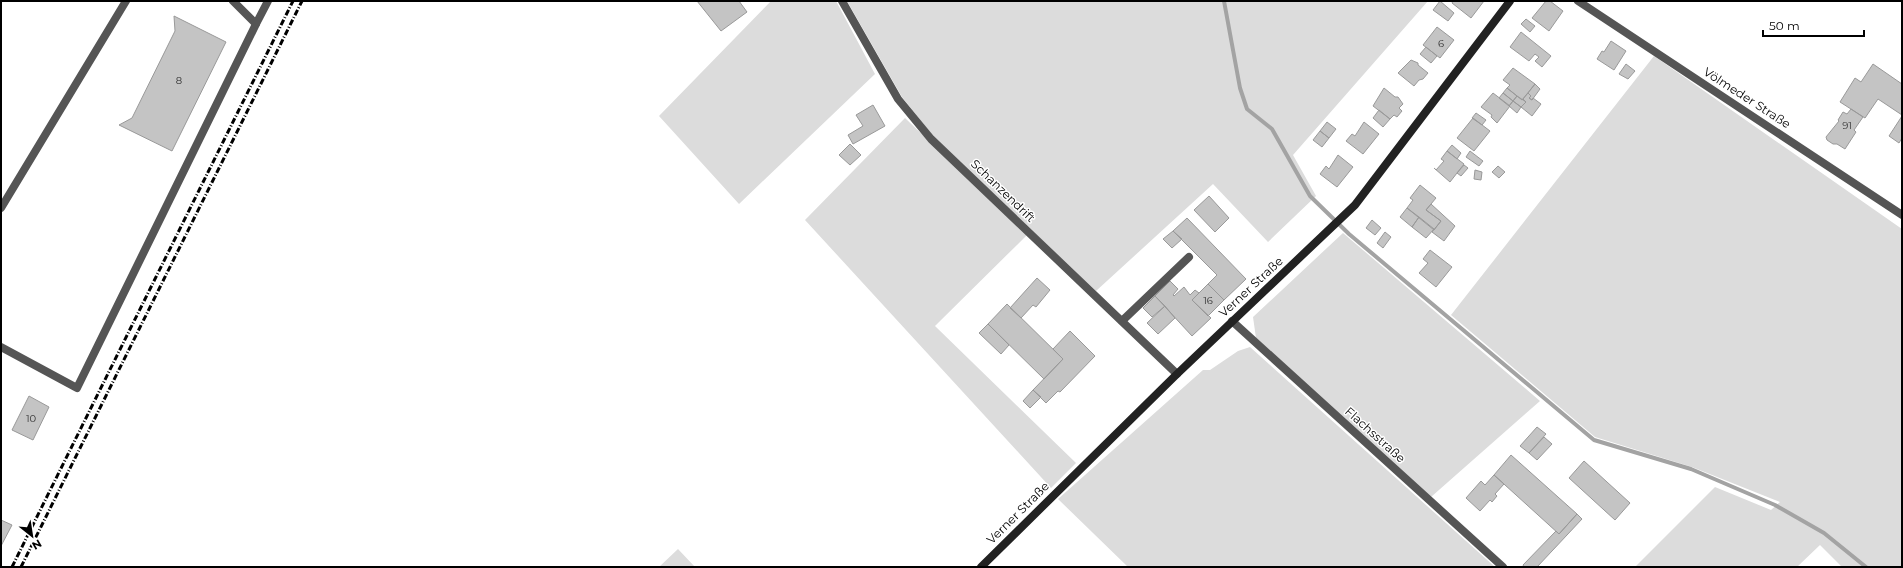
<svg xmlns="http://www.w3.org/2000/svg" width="1903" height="568" font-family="Montserrat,sans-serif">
	<rect width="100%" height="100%" fill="#fff"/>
	<path fill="#dcdcdc" d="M771 1H836L875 74 739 204 659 116Z
		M847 1H1428L1293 155 1316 196 1268 242 1213 184 1096 291 934 137 902 97Z
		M1654 56 1902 229V567H1842L1820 545 1797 567H1635L1715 487 1771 510 1780 502 1692 467 1595 437 1451 315Z
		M905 118 1027 235 935 326 1076 463 1051 488 805 220Z
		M1343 233 1540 401 1431 497 1256 338 1253 317Z
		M1250 347 1495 567H1128L1058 499 1203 370H1210L1238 351Z
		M678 549 695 567H659Z"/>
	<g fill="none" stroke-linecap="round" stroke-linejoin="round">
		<path stroke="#a3a3a3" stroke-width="4" d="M1224 1 1240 88 1247 109 1272 129 1310 196 1349 234 1594 440 1691 469 1775 505 1824 533 1866 567"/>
	</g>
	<path fill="#c4c4c4" stroke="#999" d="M697 1H739L747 12 721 31Z
		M1440 1 1454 13 1448 21 1433 10Z
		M1453 1H1484L1471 18 1452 3Z
		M1546 1H1550L1563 11 1549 31 1532 18Z
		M174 16 226 42 172 151 119 125 132 118 175 31Z
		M1526 19 1535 26 1530 32 1521 24Z
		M1437 27 1454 40 1440 58 1423 45Z
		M1521 32 1551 56 1542 67 1535 61 1539 57 1535 54 1529 61 1510 47Z
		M1611 41 1626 51 1614 70 1597 59 1602 51 1604 52Z
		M1426 47 1437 56 1431 63 1420 54Z
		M1411 60 1418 63V65L1428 73 1423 79 1419 80 1414 86 1398 73Z
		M1626 64 1635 71 1628 79 1619 74Z
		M1873 64 1902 84V115L1878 99 1865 118 1840 102 1855 78 1861 82Z
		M1513 68 1535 84 1522 100 1507 88 1510 85 1503 80Z
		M1535 84 1540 89 1532 100 1529 98 1531 96 1528 93Z
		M1384 88 1395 97H1398L1403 104 1399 108 1402 111 1397 117 1394 115 1390 119 1373 106Z
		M1507 88 1517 96 1513 101 1503 93Z
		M1493 93 1510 106 1497 123 1491 117 1492 115 1481 107Z
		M1503 93 1513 101 1509 106 1499 98Z
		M1528 93 1531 96 1529 98 1532 100 1533 98 1541 104 1532 116 1521 107 1526 102 1523 99Z
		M1517 96 1526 102 1521 107 1513 101Z
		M1513 101 1521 107 1517 113 1509 106Z
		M873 105 885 126 853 144 848 135 863 126 856 115Z
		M1851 109 1863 117 1854 130 1856 132 1845 149 1837 144H1833L1827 140 1826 137 1839 121 1838 120 1843 112 1847 114Z
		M1379 110 1390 119 1383 127 1373 118Z
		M1476 113 1486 120 1482 125 1472 118Z
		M1902 116V138L1899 143 1889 136Z
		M1473 118 1490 131 1474 151 1457 138Z
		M1327 122 1336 129 1329 138 1320 131Z
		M1364 122 1379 134 1363 154 1346 141 1352 134 1355 136Z
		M1320 131 1329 138 1322 147 1313 140Z
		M850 144 861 155 850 165 839 155Z
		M1452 145 1461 153 1457 159 1447 151Z
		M1447 151 1464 164 1450 182 1434 168 1436 170 1444 161 1441 159Z
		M1470 151 1483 161 1479 166 1466 157Z
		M1338 155 1353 167 1337 187 1320 174 1326 166 1329 169Z
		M1464 165 1468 168 1461 176 1457 173Z
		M1498 166 1505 172 1499 178 1492 172Z
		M1475 170 1482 172 1481 180 1474 179Z
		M1420 185 1436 198 1426 210 1441 221 1434 230 1407 208 1413 200 1410 198Z
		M1209 196 1229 218 1215 232 1194 210Z
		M1431 204 1455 226 1444 241 1432 232 1441 221 1426 210Z
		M1407 208 1419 217 1412 227 1400 217Z
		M1419 217 1434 229 1426 238 1412 227Z
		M1187 218 1246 279 1224 300 1208 284 1217 275 1173 231Z
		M1372 220 1381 228 1375 235 1366 228Z
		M1173 231 1182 239 1172 248 1163 239Z
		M1385 232 1391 237 1383 248 1377 243Z
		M1430 250 1452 267 1436 287 1419 273 1428 263 1423 259Z
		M1037 278 1050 290 1036 307 1033 305 1021 318 1010 308Z
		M1170 281 1178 289 1173 295 1174 296 1184 287 1190 295 1195 290 1199 293 1192 300 1211 318 1192 336 1155 296Z
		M1208 284 1224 300 1208 316 1192 300Z
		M1155 296 1165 306 1152 317 1143 308Z
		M1007 304 1063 359 1044 379 988 324Z
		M1165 306 1175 318 1158 334 1147 323Z
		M988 324 1009 345 1001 354 979 333Z
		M1070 331 1095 356 1060 392 1058 391 1046 403 1033 390 1063 359 1053 349Z
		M1033 390 1041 397 1030 408 1023 401Z
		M29 396 49 407 33 440 12 430Z
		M1537 427 1546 434 1529 453 1520 446Z
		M1544 437 1552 444 1537 460 1529 453Z
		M1511 455 1577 514 1559 534 1494 475Z
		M1584 461 1630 503 1615 520 1569 478Z
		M1494 475 1504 484 1495 494 1497 496 1492 502 1490 500 1480 511 1466 498 1481 481 1485 485Z
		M1577 514 1582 519 1537 567H1524L1523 565 1556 531 1559 534Z
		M1 520 12 525 1 546Z"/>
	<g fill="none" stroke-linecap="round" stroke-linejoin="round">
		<path stroke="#555" stroke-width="8" d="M1 208 126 1
			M1122 321 1189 257
			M1 347 77 388 256 24"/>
		<path stroke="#555" stroke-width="8" d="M233 1 256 24 268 1
			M842 1 898 99 931 139 1177 374
			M1578 1 1902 215
			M1232 321 1503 567"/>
		<path stroke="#222" stroke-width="8" d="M981 567 1177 374 1355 205 1510 1"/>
		<path stroke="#000" stroke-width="3" stroke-dasharray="6 2 1 2" stroke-linecap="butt" d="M12 567 293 1
			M21 567 302 1"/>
	</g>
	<g text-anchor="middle" stroke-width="3" stroke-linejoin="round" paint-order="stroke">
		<g font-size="10" fill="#313131">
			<text x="1441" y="47">6</text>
			<text x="179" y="84">8</text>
			<text x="1847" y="129">91</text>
			<text x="1208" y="304">16</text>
			<text x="31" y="422">10</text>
		</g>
		<g font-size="12" fill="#000" stroke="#fff">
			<text transform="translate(1747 98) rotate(33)" y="4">Völmeder Straße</text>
			<text transform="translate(1003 191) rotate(44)" y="4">Schanzendrift</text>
			<text transform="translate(1251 287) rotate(-43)" y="4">Verner Straße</text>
			<text transform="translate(1375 435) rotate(42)" y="4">Flachsstraße</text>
			<text transform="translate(1018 513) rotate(-45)" y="4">Verner Straße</text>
		</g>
	</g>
	<rect width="1903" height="568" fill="none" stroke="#000000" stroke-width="4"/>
	<g transform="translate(32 536) rotate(150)" stroke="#ffffff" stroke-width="3" paint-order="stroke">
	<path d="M0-3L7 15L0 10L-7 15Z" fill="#000000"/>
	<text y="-6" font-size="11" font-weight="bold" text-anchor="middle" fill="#000000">N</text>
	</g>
	<path d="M1763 30v6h101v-6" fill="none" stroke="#000000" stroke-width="2"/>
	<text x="1769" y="30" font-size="12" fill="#000000" stroke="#ffffff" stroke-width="3" paint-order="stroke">50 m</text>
</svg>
